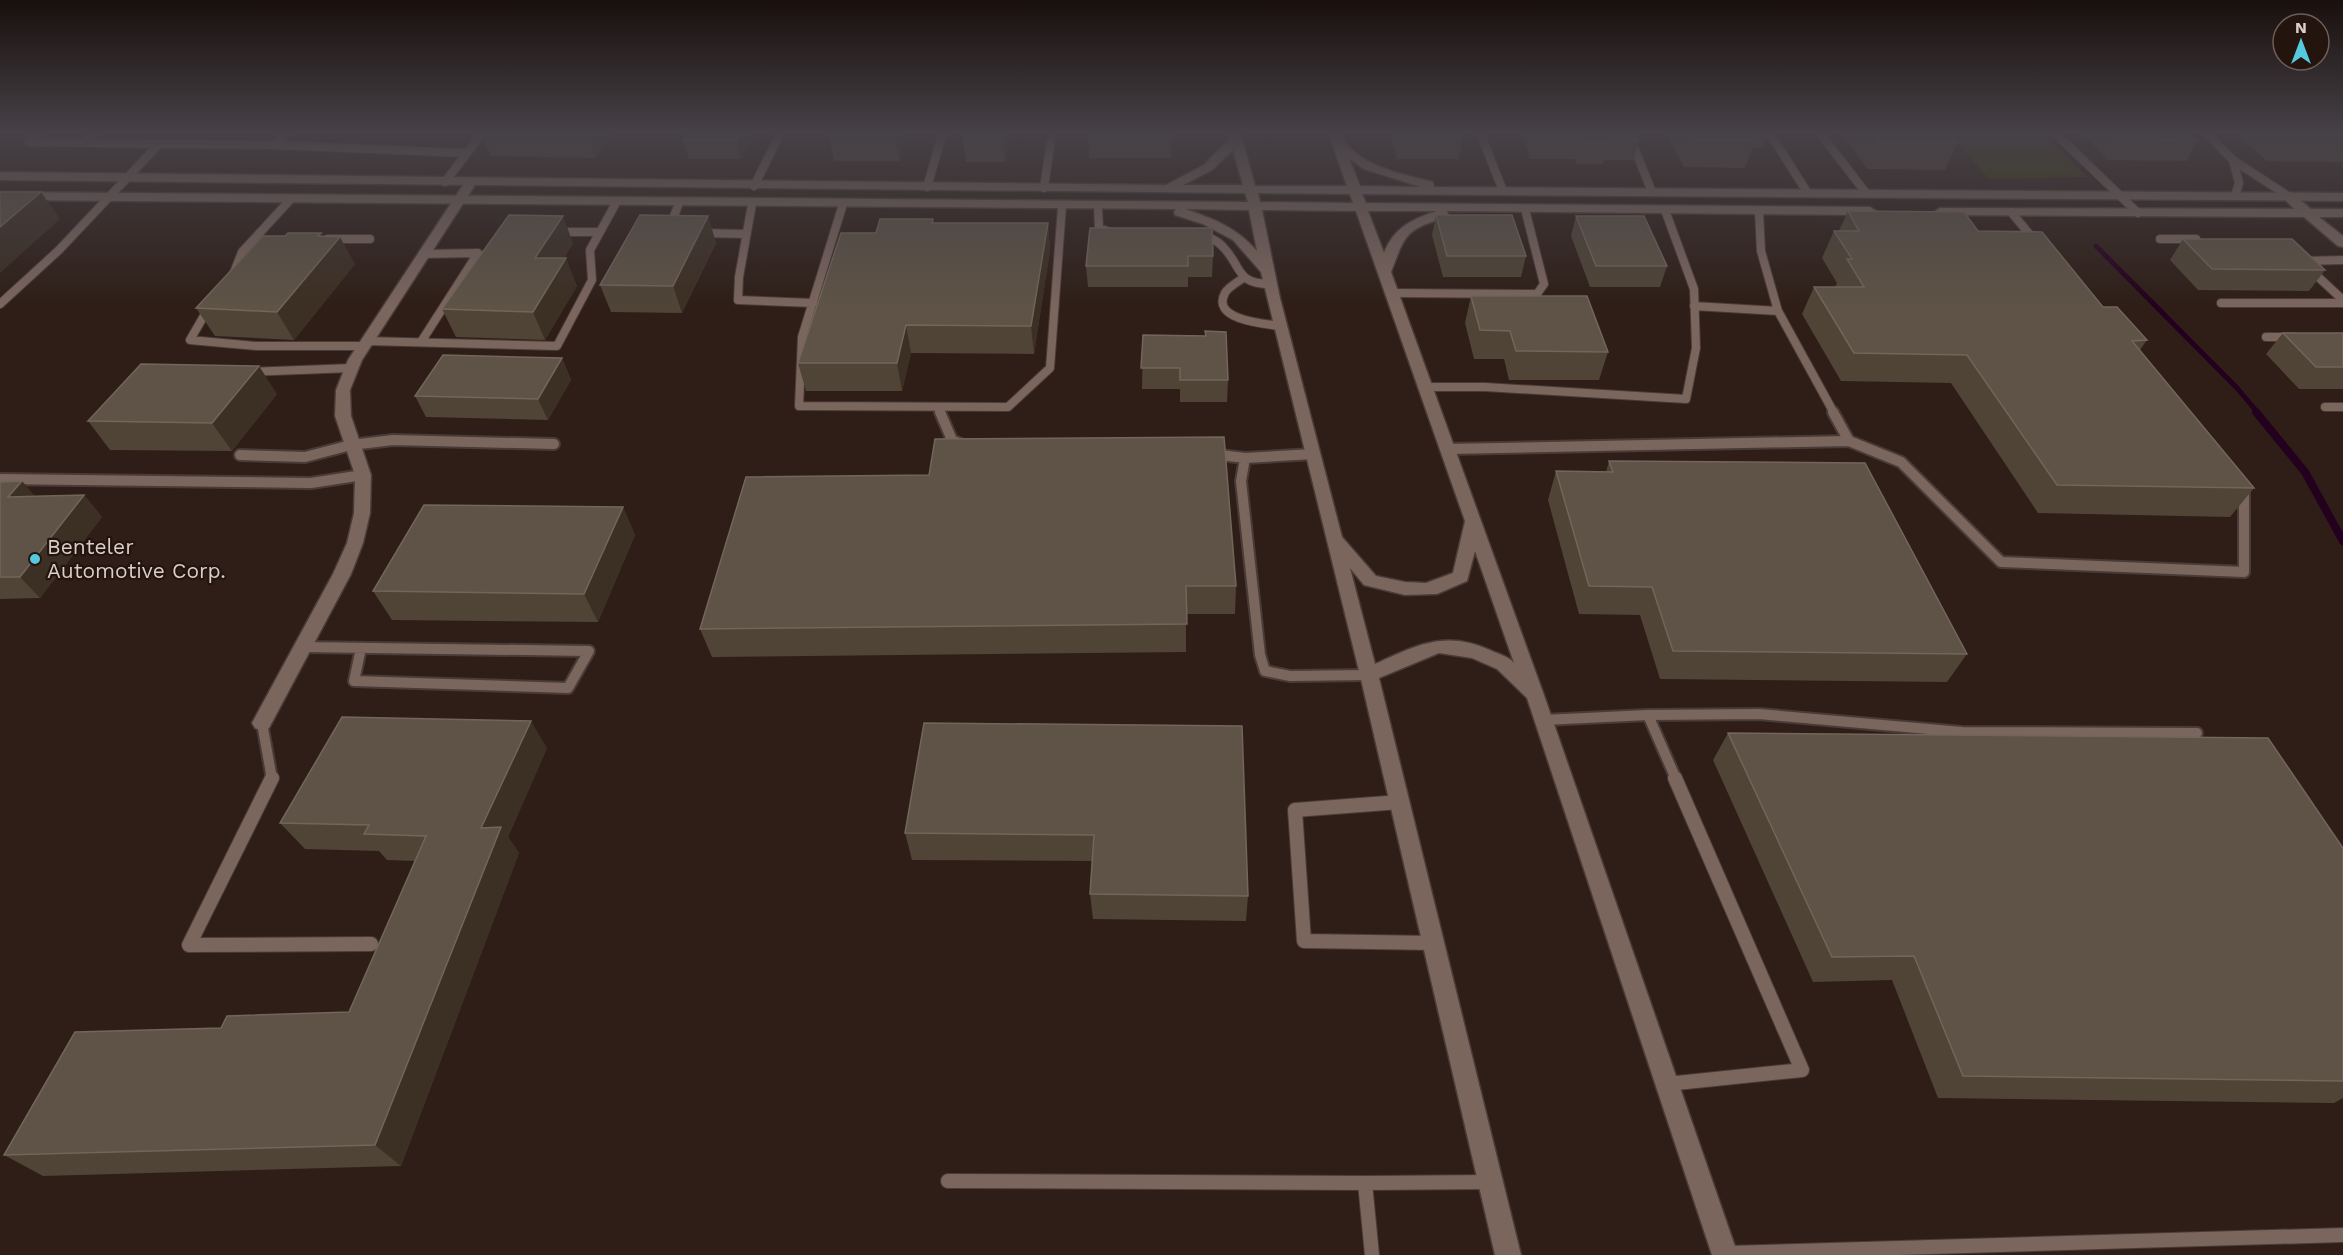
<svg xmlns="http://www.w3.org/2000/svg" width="2343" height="1255" font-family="'Work Sans',sans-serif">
	<rect width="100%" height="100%" fill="#2e1e17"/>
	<path fill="#393a0a" d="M1948 132H2042L2087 177 1989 179Z"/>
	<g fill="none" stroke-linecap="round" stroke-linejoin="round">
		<path stroke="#23001d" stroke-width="5" d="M2096 246 2237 388 2258 413"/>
		<path stroke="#23001d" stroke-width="8" d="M2256 412 2305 472 2343 541"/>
		<g stroke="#493b37" stroke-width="10">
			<path id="service-far2" d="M288 132 274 145 466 153
				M1480 132 1503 191
				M1628 132 1652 192
				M1769 132 1807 192
				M1819 132 1866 193
				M2054 132 2138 213
				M2205 132 2233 160 2288 196
				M85 142 97 132
				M159 144 274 145
				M2233 160 2239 183 2235 196
				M445 182 483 132
				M754 186 781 132
				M927 187 943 132
				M1044 188 1052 132
				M752 204 739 277 738 300 813 303
				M843 204 802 337 799 406 1008 407 1050 368 1062 206
				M1098 207 1099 228 1112 233
				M1759 211 1761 251 1778 311 1834 413
				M2011 212 2036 242
				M670 227 679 203
				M556 232H600
				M701 233 746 234
				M1199 234C1208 237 1218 240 1224 248 1242 267 1236 284 1270 284
				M328 239H370
				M2160 239H2196
				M2343 260 2301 261 2343 300
				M233 275 242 252 290 200
				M1243 278C1238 282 1228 287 1225 293 1210 320 1266 324 1281 326
				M1393 293 1537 294 1544 284 1525 209
				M2221 303H2343
				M0 304 59 250 159 144 28 142 41 132
				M1694 306 1778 311
				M209 307 190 340 257 346H364
				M2266 337H2293
				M367 341 557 346 592 280 590 250 616 203
				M421 342 478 253 423 254
				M248 372 352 368
				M1426 387H1485L1686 399 1696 348 1694 289 1665 210
				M938 407 941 413
				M2325 407H2343"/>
		</g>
		<g stroke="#493b37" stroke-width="14">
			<path id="service-far1" d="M940 412 952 440 963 445
				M1833 412 1849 441
				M1447 449 1849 441 1901 462 2001 562 2244 572V488
				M1212 454 1245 458
				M1313 454 1245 458 1241 481 1260 655 1265 671 1290 676 1369 675
				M240 455 305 457 351 445 393 440 554 444
				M0 479 311 483 363 475
				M302 647 589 651 568 688 354 681 361 648
				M1648 715 1759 714 1962 732 2197 733
				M1543 720 1648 715 1676 779
				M262 723 272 779"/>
		</g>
		<g stroke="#493b37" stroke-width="16">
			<path id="service" d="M272 778 189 945 371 944
				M1400 802 1295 810 1304 941 1434 943
				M1667 1084 1802 1070 1675 778
				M948 1181 1365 1183
				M1725 1253 2343 1235
				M1372 1255 1365 1183 1490 1182"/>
		</g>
		<g stroke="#493b37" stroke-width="3">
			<path id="minor" d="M471 178 477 182 362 360 350 390 351 416 371 475 370 513 363 543 351 574 269 728 262 731 255 728 252 723 333 574 347 543 354 513 355 475 335 416 336 390 348 360 465 182Z
				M2288 192 2292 193 2312 210 2313 213 2312 216H2302L2284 199 2282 196Z"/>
		</g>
		<g stroke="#493b37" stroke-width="3">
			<path id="tertiary" d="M1228 132H1240L1255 186H1347L1328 132H1340C1353 166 1402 174 1433 182L1434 187 2343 193V201L1362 194 1366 203 1870 207 1876 211 1870 215 1447 211 1448 214 1447 217C1405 230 1406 233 1391 272L1545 698 1738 1255H1712L1527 698 1497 669 1472 658 1439 653 1379 678 1521 1255H1495L1360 675 1261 272 1233 240 1203 224 1175 215 1174 212 1176 209 0 200V192L1248 202 1245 193 0 180V172L1166 185 1204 165 1230 138ZM1233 150 1243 185H1183L1212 170ZM1349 158 1364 169 1421 187 1360 186ZM1258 193 1350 194 1353 203 1260 202ZM1185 209 1249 210 1257 251C1236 227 1214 219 1185 209ZM1262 210 1356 211 1465 521 1453 573 1426 583 1405 582 1376 576 1342 537 1280 298ZM1368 211H1437C1413 219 1394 227 1384 253ZM1475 551 1514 663C1508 656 1498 654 1490 650 1445 630 1417 645 1375 664L1350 568 1364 585 1405 595 1437 594 1467 581Z
				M1940 208 2343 209V217H2319L2343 236V247L2338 246 2304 217 1935 215 1934 212Z"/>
		</g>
		<use href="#service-far2" stroke="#7b665e" stroke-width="8"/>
		<use href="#service-far1" stroke="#7b665e" stroke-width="10"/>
		<use href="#service" stroke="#7b665e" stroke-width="14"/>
		<use href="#minor" fill="#7b665e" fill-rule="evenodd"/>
		<use href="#tertiary" fill="#7b665e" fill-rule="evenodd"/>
	</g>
	<path fill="#4f4436" d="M480 132H614L596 158 491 156Z
		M755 132 741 159H689L683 141Z
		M908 132 899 161H834L829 135Z
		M1011 132 1005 162H966L963 142Z
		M1172 132 1171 158H1089L1088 138Z
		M1389 132H1460L1462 139 1459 159H1397Z
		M1521 132H1635L1639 140 1633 160H1604L1603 164H1576L1575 159H1530Z
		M1665 132H1769L1763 148H1752L1745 168 1684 167Z
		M1841 132H1949L1958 143 1945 170 1867 169Z
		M2081 132H2188L2198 141 2186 161 2108 160Z
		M2234 132H2343V162L2267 161Z
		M1848 211 1978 231 2103 307 2147 340 2140 350 2254 488 2230 517 2038 513 1951 383 1841 381 1802 314 1814 287H1835L1837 283 1822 258 1834 231H1839Z
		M1436 215 1526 256 1521 277H1443L1432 235Z
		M708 216 716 243 682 313 611 312 600 285Z
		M1576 216 1667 266 1660 287H1590L1571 236Z
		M933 219 934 223H1048L1050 250 1034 354 911 353 902 391H806L798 363 876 233Z
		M1090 228 1213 256 1212 277H1188V287H1088L1086 266Z
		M321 233 323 236 355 264 294 340 215 336 196 308 285 236Z
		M2183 239 2325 270 2309 291 2198 290 2170 260Z
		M573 243 564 258 577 286 545 340 456 337 442 309Z
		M1471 296 1608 352 1599 380H1509L1504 359H1474L1465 323Z
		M2283 333H2343V389H2299L2266 354Z
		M1143 335 1228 380 1227 402H1180V389H1142Z
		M562 358 571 380 548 420 426 417 415 396Z
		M277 394 232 451 110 450 88 421Z
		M1609 461 1967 654 1947 682 1660 679 1640 615 1579 614 1548 500 1556 471 1606 472Z
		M746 477 1236 586 1235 614H1186V652L712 657 700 629Z
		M0 482 35 496 84 495 102 517 40 598 0 599Z
		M623 507 635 535 598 622 392 620 373 591Z
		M924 723 1248 896 1246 921 1093 919 1090 894 1092 861 912 860 905 833Z
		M1728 733 2343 848V1098L2334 1103 1938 1098 1892 980 1813 982 1713 760Z
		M547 748 508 837 519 853 401 1166 43 1176 4 1155 221 1028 349 1012 415 861 387 860 379 851 305 849 280 823Z"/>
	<path fill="#3c2f23" d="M587 132H614L596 158Z
		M741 132H755L741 159 736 141Z
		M895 132H908L899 161 894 135Z
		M1005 132H1011L1005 162 1003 142Z
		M41 192 60 219 0 273V227Z
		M563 216 573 243 547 286 535 258Z
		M708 216 716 243 682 313 673 286Z
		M1048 223 1050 250 1034 354 1031 326Z
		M321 233 330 249 340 237 355 264 294 340 277 312 318 236Z
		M566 258 577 286 545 340 533 312Z
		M906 325 911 353 902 391 897 363Z
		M562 358 571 380 548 420 538 399Z
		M259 366 277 394 232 451 212 423Z
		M22 481 41 503 8 497Z
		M84 495 102 517 40 598 20 577Z
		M623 507 635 535 598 622 584 594Z
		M531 721 547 748 508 837 519 853 401 1166 375 1145 481 828Z"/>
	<path fill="#5e5346" stroke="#72665b" stroke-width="1.5" d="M689 132H741L736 141H683Z
		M830 132H895L894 135H829Z
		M965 132H1005L1003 142H963Z
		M1089 132H1172L1171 138H1088Z
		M1397 132H1460L1462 139H1399Z
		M1532 132H1635L1639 140H1606L1608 144H1581L1580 139H1535Z
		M1687 132H1749L1755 141H1692Z
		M1870 132H1949L1958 143H1878Z
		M2111 132H2188L2198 141 2120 140Z
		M2281 132H2343V135H2285Z
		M0 192H41L0 227Z
		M1848 211 1964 212 1978 231 2042 232 2103 307H2117L2147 340 2132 341 2254 488 2057 485 1967 355 1854 353 1814 287H1864L1847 259H1852L1834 231H1859Z
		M509 215 563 216 535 258H566L533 312 442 309Z
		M640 215 708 216 673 286 600 285Z
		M1436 215H1512L1526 256H1447Z
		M1576 216H1644L1667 266H1596Z
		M880 219H933L932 223H1048L1031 326 906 325 897 363H798L841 233H876Z
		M1090 228H1212L1213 256H1188V266H1086Z
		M288 233H321L318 236 340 237 277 312 196 308 263 236H285Z
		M2183 239H2292L2325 270 2212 269Z
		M1471 296H1587L1608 352 1516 351 1510 331 1480 330Z
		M1205 331 1226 332 1228 380H1180V368H1141L1143 335 1206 336Z
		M2283 333H2343V367H2316Z
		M443 355 562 358 538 399 415 396Z
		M141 364 259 366 212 423 88 421Z
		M1224 437 1236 586H1186L1187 624 700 629 746 477 929 475 935 439Z
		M1609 461 1865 463 1967 654 1673 651 1652 587 1589 586 1556 471 1613 472Z
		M22 481 8 497 84 495 20 577H0V482Z
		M424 505 623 507 584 594 373 591Z
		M342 717 531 721 481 828 501 827 375 1145 4 1155 75 1032 221 1028 227 1016 349 1012 426 836 364 834 369 825 280 823Z
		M924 723 1242 726 1248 896 1090 894 1094 835 905 833Z
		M1728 733 2268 738 2343 848V1081L1963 1076 1914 956 1832 957Z"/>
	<linearGradient id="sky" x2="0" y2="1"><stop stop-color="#19100d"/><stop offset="0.43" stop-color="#464147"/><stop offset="1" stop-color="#464147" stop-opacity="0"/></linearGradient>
	<rect width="2343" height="307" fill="url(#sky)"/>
	<circle fill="#55cadf" stroke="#24140e" stroke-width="2" cx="35" cy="559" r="6"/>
	<g text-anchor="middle" stroke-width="4.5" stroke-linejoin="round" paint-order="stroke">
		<g font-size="21" fill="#daceca" stroke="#24140e" text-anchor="start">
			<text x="47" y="554">Benteler<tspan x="47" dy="24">Automotive Corp.</tspan></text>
		</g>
	</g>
	<g transform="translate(2301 42)"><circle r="28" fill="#24140e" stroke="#6d5e59" stroke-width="1.5"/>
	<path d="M0-4.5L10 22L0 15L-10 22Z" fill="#55cadf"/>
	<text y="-9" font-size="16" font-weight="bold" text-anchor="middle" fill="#daceca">N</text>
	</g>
</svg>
